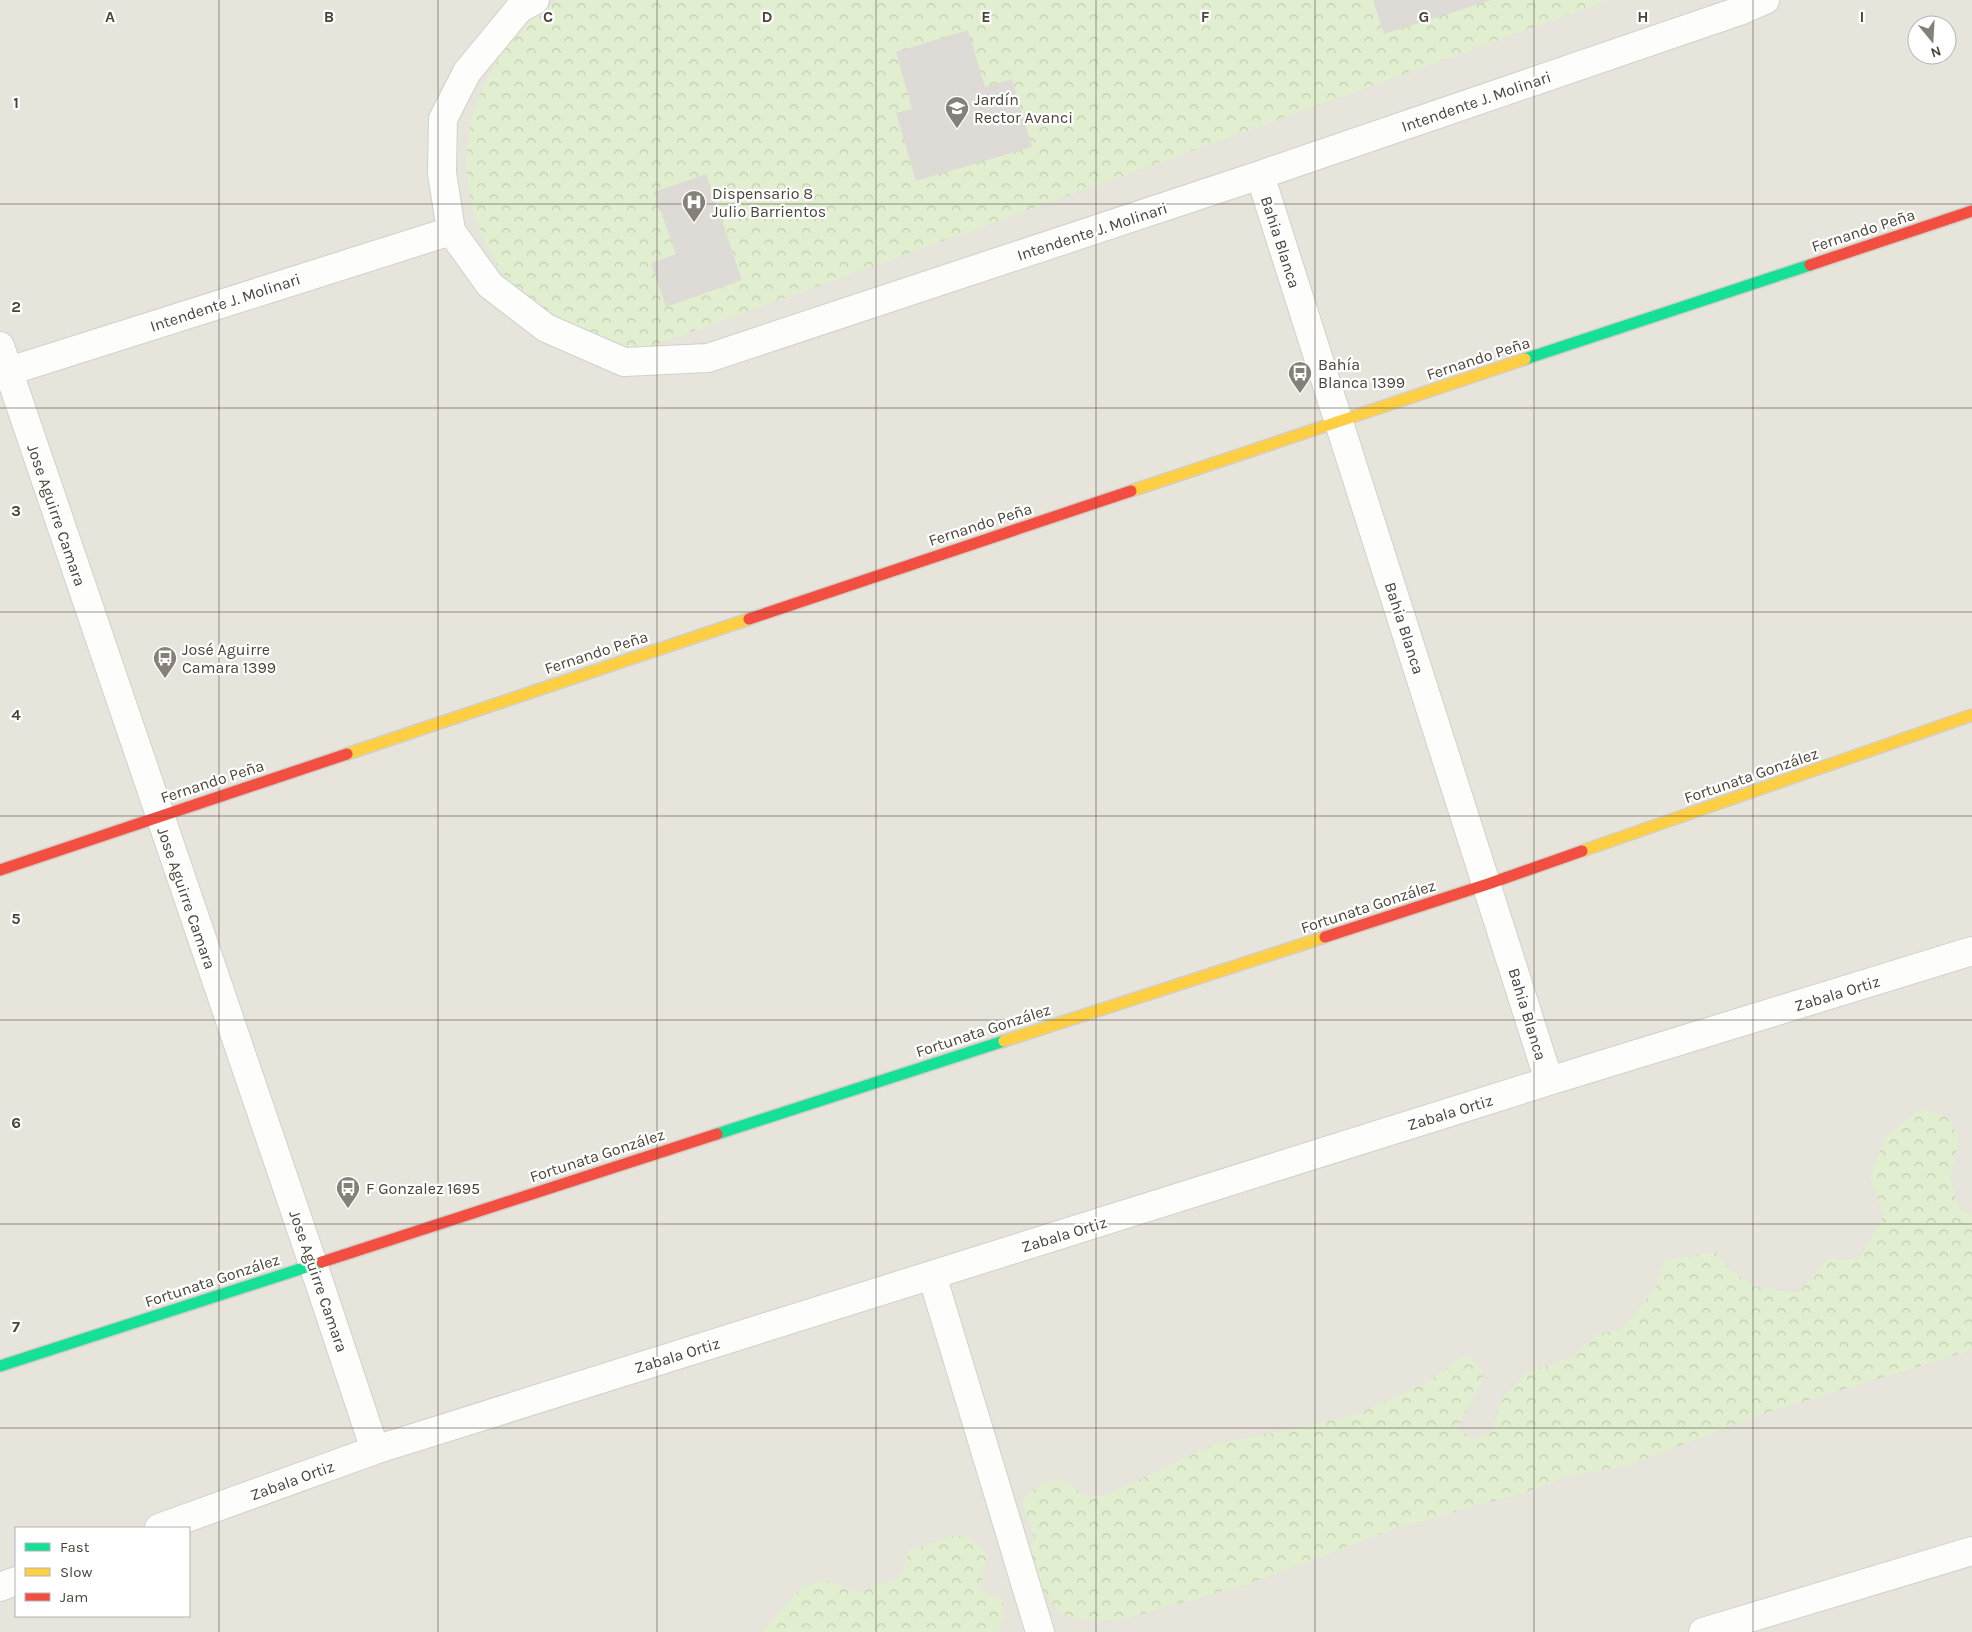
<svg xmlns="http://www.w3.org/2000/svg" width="1972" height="1632" font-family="Karla,sans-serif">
	<defs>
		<pattern id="forest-crowns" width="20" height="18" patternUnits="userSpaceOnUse" patternTransform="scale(1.25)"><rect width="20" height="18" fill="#e1eecf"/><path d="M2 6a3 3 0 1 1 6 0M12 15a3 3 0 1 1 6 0" fill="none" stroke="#c3cdb2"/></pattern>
	</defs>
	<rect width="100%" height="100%" fill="#f4f2ee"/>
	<path fill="#e7e4dc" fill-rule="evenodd" d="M0 0H1972V1632H0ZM1917 25H1947V55H1917ZM16 1528H189V1616H16Z"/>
	<path fill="url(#forest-crowns)" d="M558 0H1609L641 350C617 346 590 341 568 329 557 323 547 313 538 306 530 299 521 294 514 287 500 273 490 253 482 235 450 161 470 83 525 25 534 15 548 8 558 0Z
		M1921 1109 1948 1117 1959 1139 1950 1178 1959 1210 1972 1213V1350L1760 1415 1623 1467 1571 1475 1523 1493 1396 1528 1248 1584 1123 1619 1087 1621 1060 1614 1028 1569 1027 1555 1035 1538 1025 1511 1023 1499 1031 1491 1047 1482 1063 1480 1082 1494 1101 1497 1176 1463 1212 1445 1354 1416 1429 1381 1467 1354 1482 1371 1483 1380 1457 1427 1472 1440 1491 1432 1502 1398 1527 1372 1574 1357 1597 1334 1623 1328 1656 1288 1665 1260 1716 1252 1730 1270 1753 1286 1798 1293 1828 1259 1859 1260 1884 1216 1870 1177 1886 1136Z
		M951 1536H968L988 1554 979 1591 1003 1600V1615L998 1632H762L802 1587 825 1580 859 1593 878 1584 900 1579 909 1551Z"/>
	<path fill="#dedbd6" d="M1373 0H1492L1384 34Z
		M968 30 985 87 1012 79 1032 147 916 181 896 113 912 109 896 52Z
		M706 174 742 280 666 307 651 263 676 254 654 192Z"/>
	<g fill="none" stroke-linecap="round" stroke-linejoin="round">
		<g stroke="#d2d0cb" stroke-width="30">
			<path id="street" d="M535 0 519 9 467 72 443 119 442 173 451 231 490 285 546 328 624 362 708 358 1260 175 1742 10 1765 0
				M1260 175 1549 1081
				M0 346 313 1264 375 1450
				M0 374 451 231
				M932 1275 1040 1632
				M159 1528 375 1450 1549 1081 1972 951
				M0 1587 16 1581
				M1703 1632 1972 1551"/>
		</g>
		<g stroke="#d3cfc5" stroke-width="14">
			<path id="fast" d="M1525 359 1810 265
				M717 1134 1004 1041
				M0 1366 322 1262"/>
		</g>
		<g stroke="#d3cfc5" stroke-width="14">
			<path id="slow" d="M1131 491 1525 359
				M347 754 749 619
				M1582 851 1972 715
				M1004 1041 1325 937"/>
		</g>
		<g stroke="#d3cfc5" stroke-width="14">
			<path id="jam" d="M1810 265 1972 211
				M749 619 1131 491
				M0 870 347 754
				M1325 937 1488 884 1582 851
				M322 1262 717 1134"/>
		</g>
		<use href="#street" stroke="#fdfdfc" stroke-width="28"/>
		<use href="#fast" stroke="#16e098" stroke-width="11"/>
		<use href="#slow" stroke="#ffcf43" stroke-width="11"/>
		<use href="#jam" stroke="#f24e42" stroke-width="11"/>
	</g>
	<path fill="none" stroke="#4b4439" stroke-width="1" stroke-opacity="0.55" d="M219 0V1632M438 0V1632M657 0V1632M876 0V1632M1096 0V1632M1315 0V1632M1534 0V1632M1753 0V1632M0 204H1972M0 408H1972M0 612H1972M0 816H1972M0 1020H1972M0 1224H1972M0 1428H1972"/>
	<defs>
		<g id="school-pin" transform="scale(1.25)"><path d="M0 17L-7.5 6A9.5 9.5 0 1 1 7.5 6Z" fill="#868178" stroke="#fff"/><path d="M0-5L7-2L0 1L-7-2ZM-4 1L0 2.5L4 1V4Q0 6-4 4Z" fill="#fff"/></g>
		<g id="hospital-pin" transform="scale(1.25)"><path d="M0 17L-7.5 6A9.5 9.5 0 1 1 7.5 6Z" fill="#868178" stroke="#fff"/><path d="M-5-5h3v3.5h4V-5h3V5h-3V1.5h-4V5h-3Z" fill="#fff"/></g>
		<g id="bus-pin" transform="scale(1.25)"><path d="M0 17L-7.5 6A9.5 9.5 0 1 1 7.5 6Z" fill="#868178" stroke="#fff"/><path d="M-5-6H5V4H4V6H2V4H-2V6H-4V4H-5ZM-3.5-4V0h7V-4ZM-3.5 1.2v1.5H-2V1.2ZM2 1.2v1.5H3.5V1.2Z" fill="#fff"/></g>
	</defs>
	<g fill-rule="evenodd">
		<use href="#school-pin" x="957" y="108"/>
		<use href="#hospital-pin" x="694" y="202"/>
		<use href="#bus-pin" x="1300" y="373"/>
		<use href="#bus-pin" x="165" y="658"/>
		<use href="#bus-pin" x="348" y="1188"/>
	</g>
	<g text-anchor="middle" stroke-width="4.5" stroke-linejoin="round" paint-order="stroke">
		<g font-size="16" fill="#4b4439" stroke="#fff" text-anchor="start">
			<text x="974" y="105">Jardín<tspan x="974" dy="18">Rector Avanci</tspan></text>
			<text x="712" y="199">Dispensario 8<tspan x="712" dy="18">Julio Barrientos</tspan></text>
			<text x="1318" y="370">Bahía<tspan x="1318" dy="18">Blanca 1399</tspan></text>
			<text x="182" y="655">José Aguirre<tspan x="182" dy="18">Camara 1399</tspan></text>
			<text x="366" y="1194">F Gonzalez 1695</text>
		</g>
		<g font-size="16" fill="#4b4439" stroke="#fff">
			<text transform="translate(1476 101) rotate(-19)" y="6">Intendente J. Molinari</text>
			<text transform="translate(1863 230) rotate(-18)" y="6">Fernando Peña</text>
			<text transform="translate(1092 231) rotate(-18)" y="6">Intendente J. Molinari</text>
			<text transform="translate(1281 242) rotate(72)" y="6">Bahia Blanca</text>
			<text transform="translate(225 302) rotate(-18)" y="6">Intendente J. Molinari</text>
			<text transform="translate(1478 358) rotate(-18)" y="6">Fernando Peña</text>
			<text transform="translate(57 515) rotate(71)" y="6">Jose Aguirre Camara</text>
			<text transform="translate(980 524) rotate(-18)" y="6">Fernando Peña</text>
			<text transform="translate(1405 628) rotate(72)" y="6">Bahia Blanca</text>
			<text transform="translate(596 652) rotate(-18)" y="6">Fernando Peña</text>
			<text transform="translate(1751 775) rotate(-19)" y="6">Fortunata González</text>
			<text transform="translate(212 781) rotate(-18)" y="6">Fernando Peña</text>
			<text transform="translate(187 898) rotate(71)" y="6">Jose Aguirre Camara</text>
			<text transform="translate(1368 906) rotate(-18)" y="6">Fortunata González</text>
			<text transform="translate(1837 993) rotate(-17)" y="6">Zabala Ortiz</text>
			<text transform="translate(1528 1014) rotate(73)" y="6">Bahia Blanca</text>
			<text transform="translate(983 1030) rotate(-18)" y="6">Fortunata González</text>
			<text transform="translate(1450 1112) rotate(-17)" y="6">Zabala Ortiz</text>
			<text transform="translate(597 1155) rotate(-18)" y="6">Fortunata González</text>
			<text transform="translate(1064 1234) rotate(-17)" y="6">Zabala Ortiz</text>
			<text transform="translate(212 1280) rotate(-18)" y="6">Fortunata González</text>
			<text transform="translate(319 1281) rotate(71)" y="6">Jose Aguirre Camara</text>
			<text transform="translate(677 1355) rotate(-17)" y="6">Zabala Ortiz</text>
			<text transform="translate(292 1480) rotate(-20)" y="6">Zabala Ortiz</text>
		</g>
	</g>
	<g font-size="16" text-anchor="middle" font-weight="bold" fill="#4b4439" stroke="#fff" stroke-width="4.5" stroke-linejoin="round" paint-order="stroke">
		<text x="110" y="22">A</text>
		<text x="329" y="22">B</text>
		<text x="548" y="22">C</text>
		<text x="767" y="22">D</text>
		<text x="986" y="22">E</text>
		<text x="1205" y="22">F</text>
		<text x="1424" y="22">G</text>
		<text x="1643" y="22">H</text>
		<text x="1862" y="22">I</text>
		<text x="16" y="108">1</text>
		<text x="16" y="312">2</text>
		<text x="16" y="516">3</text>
		<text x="16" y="720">4</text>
		<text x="16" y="924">5</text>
		<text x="16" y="1128">6</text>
		<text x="16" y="1332">7</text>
	</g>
	<rect x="15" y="1527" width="175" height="90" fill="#ffffff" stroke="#b7b4b0"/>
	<rect x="25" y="1543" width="25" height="8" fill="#16e098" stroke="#b7b4b0"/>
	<text x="60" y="1552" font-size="15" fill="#4b4439">Fast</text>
	<rect x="25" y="1568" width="25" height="8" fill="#ffcf43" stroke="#b7b4b0"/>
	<text x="60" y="1577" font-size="15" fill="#4b4439">Slow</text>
	<rect x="25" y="1593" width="25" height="8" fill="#f24e42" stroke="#b7b4b0"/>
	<text x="60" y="1602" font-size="15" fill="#4b4439">Jam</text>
	<g transform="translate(1932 40) rotate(162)"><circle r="24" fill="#ffffff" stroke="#b7b4b0"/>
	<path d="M0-4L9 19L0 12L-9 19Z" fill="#868178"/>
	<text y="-8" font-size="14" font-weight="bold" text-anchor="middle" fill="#4b4439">N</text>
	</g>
</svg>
